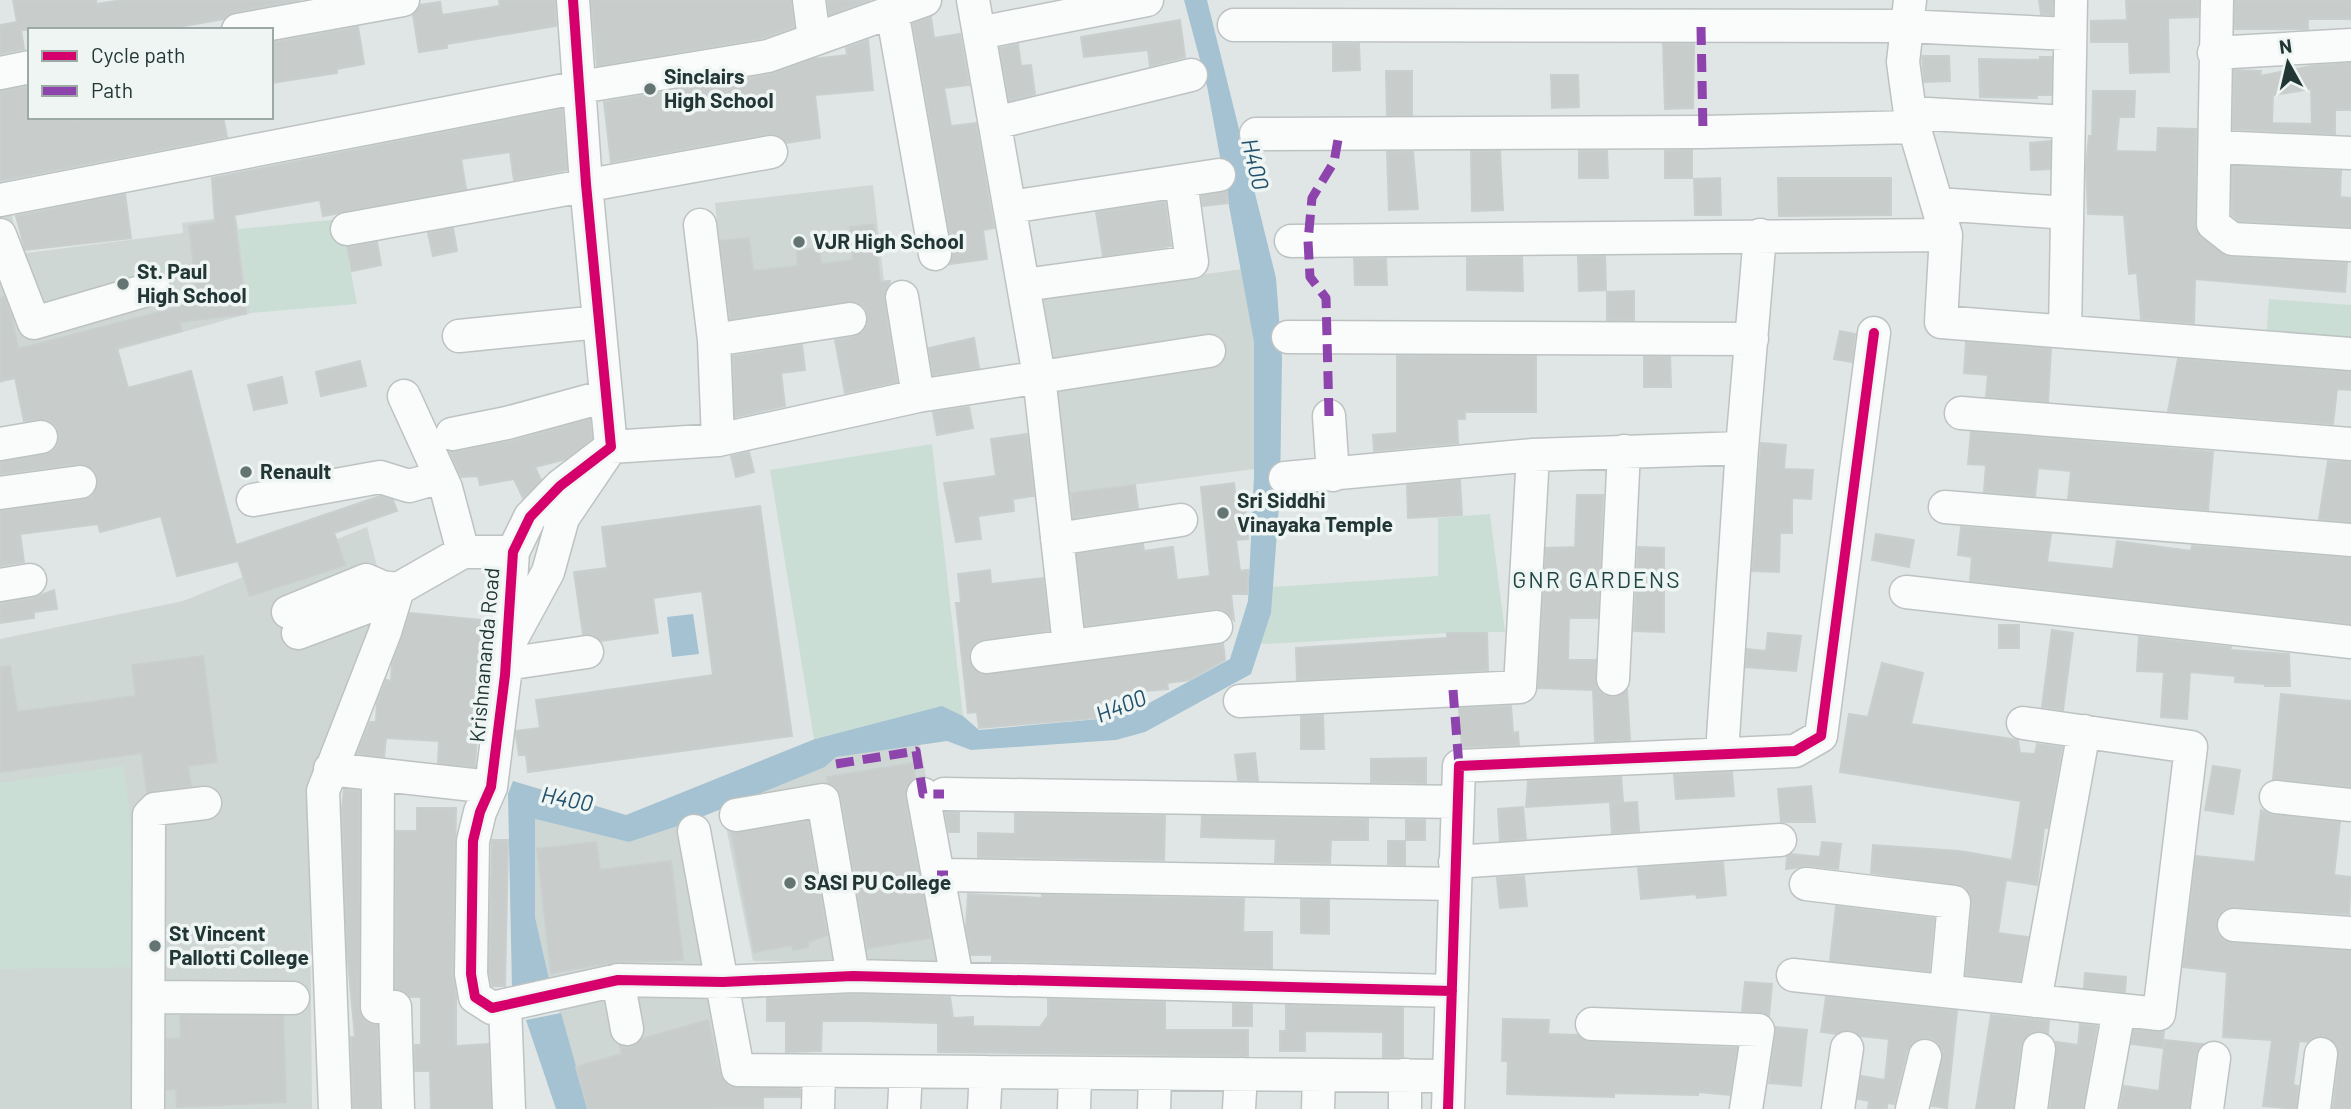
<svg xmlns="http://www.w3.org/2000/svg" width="2351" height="1109" font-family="Barlow,sans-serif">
	<rect width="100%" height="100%" fill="#e0e6e5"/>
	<path fill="#cfd7d5" d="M873 185 884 281 725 298 715 203Z
		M11 210 19 254 183 233 182 223 236 216 251 313 0 383V212Z
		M1243 269 1254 342V469L1063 494 1036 297Z
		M367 527 379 574 377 612 368 642 309 783 312 1109H0V639L183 601Z
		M920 744 960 963 753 961 722 807 825 767 836 757Z
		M535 819 629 842 684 824 709 963 740 1109H588L549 979 535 917Z"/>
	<path fill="#cbded5" d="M341 219 357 304 251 313 238 229Z
		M2269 299 2351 305V345L2266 340Z
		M932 444 963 716 942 707 814 739 770 470Z
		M1490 514 1505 632C1423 632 1342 641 1261 644L1271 613 1272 587 1438 576V518Z
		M123 766 129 807 135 967 0 969V783Z"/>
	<path fill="#a4c2d1" d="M1184 0H1207L1276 278 1282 358 1280 492 1271 613 1251 674 1145 732 1116 740 971 750 947 741 836 757 825 767 684 824 629 842 535 819V917L549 979 512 988 508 794 513 781 626 815 815 739 942 706 963 716 979 730 1099 719 1140 708 1230 659 1248 601 1254 476V342L1207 86Z
		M693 614 699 654 672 657 667 617Z
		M561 1013 588 1109H556L526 1020Z"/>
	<path fill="#c8cdcc" stroke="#c9cfce" stroke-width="2" fill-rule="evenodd" d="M13 0H96L97 4 123 0H300L235 12 224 19 161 30H21L24 49 0 54V25L17 22Z
		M499 0H555L556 26 447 44V48L419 52 413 15 420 5 440 2 442 15 500 6Z
		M591 0H791L794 27 763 38 597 66Z
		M828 0H870L829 15Z
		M2039 0H2053L2052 15 2041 14Z
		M2126 0H2199L2198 17 2168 18 2169 72 2130 73 2129 42H2091V21L2127 20Z
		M2235 0H2351V19H2308V29H2235Z
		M931 17 934 38 960 34 969 85 944 88 951 126 976 123 994 228 983 230 987 259 950 264 953 251 913 24Z
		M1180 20 1185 57 1150 66 1148 50 1084 57 1081 37Z
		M358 27 364 64 337 69V73L271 83V43Z
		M868 40 873 90 815 95 820 138 786 143 778 135 768 134 611 162 604 102 771 74 813 59 847 55 846 48Z
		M1018 44 1021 66 1031 65 1035 94 1009 101 1000 48Z
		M1333 44H1359L1360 70 1333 71Z
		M1663 44H1694L1693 108 1665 109Z
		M1922 56H1949L1950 81 1924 82Z
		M2040 57H2052L2051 95H2036L2037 98 1980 97 1979 59 2040 60Z
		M2351 63V110H2335V134L2233 129 2234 70 2261 71 2260 76 2311 66ZM2311 89 2312 124 2272 123 2273 95Z
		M1386 71H1412V115H1387Z
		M1551 75H1578L1579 107 1552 108Z
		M30 86V117H69L70 121 95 117H223L227 137 0 181V91Z
		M2093 91H2135L2134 117H2119L2116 151 2157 152 2158 128 2196 129 2195 224 2202 238 2231 257 2347 263 2345 292 2195 279 2194 323 2141 319 2137 273 2129 274 2124 215 2088 214 2086 166 2089 136H2092Z
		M562 109 567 170 514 180 510 152 461 159 466 189 323 216 320 200 234 215 246 314 179 322 182 331 117 348 128 388 191 371 236 545 380 496 393 500 397 511 334 533 345 565 250 596 238 561 177 576 161 516 100 532 98 524 20 534 24 562 0 566V511L83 500 92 496 98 480 94 470 78 464 0 474V462L52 452 58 444 59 435 56 426 48 420 24 421 15 378 0 381V298L4 297 12 317 18 349 198 302 189 226 215 222 212 178Z
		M2050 141V169L2031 170 2030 143Z
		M1692 150V178H1665V151Z
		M1471 151H1500L1503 210 1472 211Z
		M1579 151H1607L1608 178H1579Z
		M1387 152H1413L1418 209 1389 210Z
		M2232 166 2341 171 2340 197 2351 198V227L2239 221 2232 215Z
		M1720 178 1721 215H1695L1694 179Z
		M1778 178H1891V215L1779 216Z
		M1227 191 1228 203 1203 206 1202 196Z
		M125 194 131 238 25 250 16 216Z
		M1165 202 1171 246 1103 256 1096 212Z
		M874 224 880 282 890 281 884 300 897 382 845 393 835 340 853 337 867 326 868 317 865 308 856 302 730 319 720 241 749 238 753 271 798 266 797 250 819 248 821 264 853 260 850 227Z
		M453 228 457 251 433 256 428 233Z
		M377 242 381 265 352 271 347 247Z
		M1605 256 1606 290 1579 291 1578 257Z
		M1522 257 1523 291 1467 290V258Z
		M1354 259H1386L1387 285H1355Z
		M1634 291V320H1607V292Z
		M1840 331 1855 334 1852 362 1834 359Z
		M974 338 979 368 933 375 929 348Z
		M1966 342 2051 349 2048 402 1986 397 1988 375 1964 373Z
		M802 345 805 370 781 373 785 406 735 417 733 356Z
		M1397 356H1536V412H1465V419H1457L1458 443 1374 451 1373 435 1397 433Z
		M1644 357H1670L1671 387H1644Z
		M2178 359 2351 372V390L2337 389 2333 424 2168 411Z
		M360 361 366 386 321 396 316 372Z
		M282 377 287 403 254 410 248 385Z
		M969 407 973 428 937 435 933 412Z
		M590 419 592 439 566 459 535 467 541 480 523 498 514 479 480 485 478 476 461 477 450 452 512 441Z
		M1971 432 2213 452 2208 510 2068 499 2071 471 2038 468 2035 496 1984 492 1986 465 1968 464Z
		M1027 434 1034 496 1013 499 1014 511 978 516 981 539 956 542 944 483 996 476 991 439Z
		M1761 443 1786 445 1784 469 1813 470 1811 499 1792 498V533H1780L1779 572 1752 571Z
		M749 452 754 472 736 477 731 456Z
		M2328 461 2351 462V522L2319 519Z
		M1460 480 1462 515 1408 518 1407 485Z
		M1234 483 1236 501 1244 500 1248 539 1236 540 1240 571 1248 570V594H1231L1234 620 1224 610 1214 609 1085 626 1077 554 1143 544 1144 551 1173 547 1177 580 1210 576 1201 487Z
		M1135 485 1138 508 1073 518 1071 493Z
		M1577 495H1603L1598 618H1569L1568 660H1596V687L1604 695 1613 697 1627 690 1630 740 1595 742 1593 690 1538 688 1546 548 1575 547Z
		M760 506 792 736 528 772 526 755H519L516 735V731L540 728 536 700 713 675 702 591 653 598 658 633 601 641 593 635 583 634 574 572 607 568 602 527Z
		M1961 527 2051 534 2047 562 2113 569 2117 541 2191 551 2192 546 2351 558V624L1970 581 1972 557 1958 555Z
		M1876 534 1914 540 1909 567 1872 560Z
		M1638 547 1664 548V632L1634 631Z
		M990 570 991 584 1043 578 1049 630 976 642 970 651 969 660 981 674 1223 643 1225 660 1189 680 1167 683 1168 689 1144 691 1145 704 1131 709 1097 718 979 728 977 712 968 713 956 603H961L958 574Z
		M54 590 57 609 34 612V618L0 623V603L33 598Z
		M410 613 480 620 481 670H485L484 686H480L475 767 438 763 439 741 386 738 384 757 357 754 370 722H376L377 703 386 680 391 681 392 664Z
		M1999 625H2019V648H1999Z
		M2052 630 2073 633 2063 710 2042 707Z
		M1447 633H1487L1488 670 1297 680 1296 648 1447 638Z
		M1768 633 1801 636 1796 671 1746 667 1747 649 1766 651Z
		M2139 637 2231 647 2230 650 2289 654 2290 686H2265V684L2235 682V676L2190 672 2187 719 2161 717 2164 672 2137 671Z
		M203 656 217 762 188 766 191 786 147 793 142 753 0 772V667L10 666 17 712 136 696 132 665Z
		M1882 663 1923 673 1911 724 2018 740 2020 753 2035 754 2037 744 2062 747 2048 828H2044L2037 885 2006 880 1998 933 2028 937 2020 981 1966 975 1972 904 1970 894 1964 887 1871 873 1873 845 1959 851 2012 860 2021 801 1840 772 1849 714 1868 717Z
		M2281 694 2351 701V787L2273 779Z
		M1511 706 1513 733 1518 732 1519 745 1462 747 1459 708Z
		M1323 715 1324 749H1301V716Z
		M1255 753 1258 781 1238 780 1235 755Z
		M1426 758V783L1371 782V759Z
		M913 763 915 778 906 787 905 797 931 938 867 948 841 797 837 788 828 783 827 777Z
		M2213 766 2240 770 2233 814 2205 810Z
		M1732 772 1734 796 1676 799 1674 775Z
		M1621 777 1623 801 1526 807 1528 781Z
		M1811 786 1815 822H1781L1778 789Z
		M344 789 360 791 359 1007 367 1022 377 1025 380 1109H353L351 1037H355L347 951 342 809Z
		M1637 802 1639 831 1612 833 1610 804Z
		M1523 807 1526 839 1500 841 1498 809Z
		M417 808H456L453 974 456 996V1046L488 1044 491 1109H431L430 1071H415V1045H421V997H410L395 989 396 831H417Z
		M2261 810 2274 815 2340 822 2334 875 2351 877 2349 914 2235 907 2218 915 2217 932 2223 940 2233 943 2351 951V1109H2333L2339 1056 2336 1044 2323 1036 2308 1042 2299 1041 2293 1085 2298 1086 2296 1109 2263 1106 2272 1040 2223 1037 2227 972 2183 967 2196 856 2255 862Z
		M945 812 959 813V832H949Z
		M1015 813 1165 816 1164 860 978 857V833L1015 834Z
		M1202 816 1368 819V840H1331L1330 863 1275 862 1276 839 1201 837Z
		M1406 820H1425V840H1406Z
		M808 821 827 935 808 942V947L793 950 792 945 754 952 731 832Z
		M492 840H508L505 986H492L489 973Z
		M1388 841H1405V865L1388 864Z
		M596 842 600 870 671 861 683 960 615 962 551 973 537 849Z
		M1822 842 1841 844 1838 869 1808 866 1786 869 1787 856 1791 854 1820 857Z
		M1723 862 1726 895 1697 898 1696 894 1641 899 1638 868Z
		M1524 876 1527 906 1500 908 1497 878Z
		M968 894 1042 898V895L1244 899 1243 932H1272V968L992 961V955H971L966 927Z
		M1301 900H1329V934L1301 933Z
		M1836 906 1934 918 1929 971 1830 961Z
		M2085 973 2126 977 2125 992 2084 988Z
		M1745 982 1772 984 1769 1016 1742 1011Z
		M853 994 950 997 953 1018 973 1017V1026L1040 1027 1048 1016V999L1165 1002V1030H1248V1056L938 1052V1023L866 1021H822L821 1051 786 1052V1021H767V998Z
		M1826 997 1957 1011 1947 1108 1932 1106 1943 1052 1938 1043 1929 1038 1919 1039 1907 1051 1894 1104 1887 1103V1109H1868L1869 1101 1858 1099 1861 1076 1885 1080 1889 1039 1860 1036 1849 1030 1837 1034 1821 1032Z
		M1233 1004H1252V1026H1233Z
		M1286 1005 1403 1008V1057H1383V1032L1305 1031V1051H1280V1031H1286Z
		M1991 1015 2049 1021 2048 1033 2031 1032 2021 1046 2013 1109H1976Z
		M180 1016H283L286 1102 177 1107 176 1089 166 1090 167 1039 181 1038Z
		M1503 1019 1549 1020 1548 1034 1578 1035 1591 1042 1737 1048 1730 1095 1698 1092V1095L1614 1093V1097L1507 1094 1508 1061H1502Z
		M708 1020 720 1074 729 1086 800 1089V1097H763V1108L588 1109 576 1067 622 1054 620 1046 631 1047 642 1039Z
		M2080 1024 2097 1026 2083 1109H2050L2056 1042 2078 1045Z
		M1776 1027 1807 1030 1801 1086 1769 1083Z
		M2134 1030 2164 1031 2162 1048 2131 1044Z
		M2165 1040 2203 1044 2196 1055 2189 1109H2120L2124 1086 2159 1091Z"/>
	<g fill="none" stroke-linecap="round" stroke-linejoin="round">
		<g stroke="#bdc3c2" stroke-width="35">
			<path id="minor" d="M573 0 586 184 611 447 560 486 530 517 513 552 505 675 491 787 480 812 473 841 471 974 475 997 492 1008 618 980 723 982 853 976 1452 991
				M809 0 814 39
				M973 0 1039 376 1069 645
				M1910 0 1903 62 1910 113 1946 235 1941 322 2351 354
				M2217 0 2213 224 2232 239 2351 245
				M892 11 935 254
				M1234 25 1905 26 2070 34
				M238 30 403 0
				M979 33 1147 0
				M2214 53 2351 45
				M0 73 30 67
				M1910 113 2069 122
				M995 123 1191 75
				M1256 134 1703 132 1914 127
				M2215 147 2351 153
				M0 200 580 87 768 56 925 0
				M1938 204 2067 213
				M1010 207 1219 175
				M700 225 714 340 718 440
				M347 229 771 152
				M0 235 34 323 154 288
				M1291 241 1946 235
				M1024 285 1192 262 1181 181
				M902 297 918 396
				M2065 332 2071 0
				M459 336 599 322
				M1288 337 1752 339
				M714 340 850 319
				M404 396 446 488 463 552
				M1961 413 2351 444
				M1329 416 1333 475
				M452 434 507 423 606 396
				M0 444 41 437
				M1285 478 1533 455 1742 448
				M0 493 80 482
				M253 500 380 477 409 486 441 477
				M1945 507 2351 540
				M1057 539 1181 520
				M0 585 30 580
				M1906 592 2351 642
				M288 612 366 580 382 587
				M298 633 378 603 382 587 398 589
				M510 642 548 572 563 518 611 447 718 440 918 396 1209 351
				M987 657 1216 627
				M506 664 587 652
				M1613 679 1624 451
				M1240 701 1520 687 1533 455
				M1722 753 1742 448 1760 235
				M330 769 491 787
				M378 775 377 1007H395L398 1109
				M923 794 957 979
				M944 794 1457 802
				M2276 797 2351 805
				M736 815 823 800 853 976
				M694 831 738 1070 1449 1076
				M1455 862 1780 840
				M948 875 1455 884
				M1806 884 1954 902 1946 991
				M2234 925 2351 933
				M1793 975 2159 1014 2191 747 2023 723
				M618 980 627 1029
				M150 997 293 998
				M2035 1001 2084 731
				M505 1006 509 1109
				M1592 1024 1758 1030 1746 1109
				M148 1109 149 815 155 809 205 803
				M335 1109 323 791 385 632 398 589 463 552H513
				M818 1109 819 1071
				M904 1109 906 1072
				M984 1109 986 1072
				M1074 1109 1075 1073
				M1154 1109 1155 1074
				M1239 1109 1241 1074
				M1318 1109 1319 1075
				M1405 1109V1075
				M1448 1109 1459 766 1795 751 1821 736 1874 333
				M1838 1109 1847 1048
				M1912 1109 1925 1056
				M2031 1109 2039 1049
				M2101 1109 2119 1010
				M2207 1109 2214 1058
				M2314 1109 2321 1054"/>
		</g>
		<use href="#minor" stroke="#fafbfb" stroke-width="32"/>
		<path stroke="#8e44ad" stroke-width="9" stroke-dasharray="18 9" stroke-linecap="butt" d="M1701 27 1703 132
			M1329 416 1326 298 1310 277 1308 241 1312 198 1334 162 1339 134
			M1453 690 1459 766
			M836 764 916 751 923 794H944
			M937 875H948"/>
		<g stroke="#eef5f3" stroke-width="15">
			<path id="cycleway" d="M573 0 586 184 611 447 560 486 530 517 513 552 505 675 491 787 480 812 473 841 471 974 475 997 492 1008 618 980 723 982 853 976 1452 991
				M1448 1109 1459 766 1795 751 1821 736 1874 333"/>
		</g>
		<use href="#cycleway" stroke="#d6006c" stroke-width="10"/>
	</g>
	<g fill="#647473" stroke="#eef5f3" stroke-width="2.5">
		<circle cx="650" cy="89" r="7"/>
		<circle cx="799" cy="242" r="7"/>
		<circle cx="123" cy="284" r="7"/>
		<circle cx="246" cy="472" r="7"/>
		<circle cx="1223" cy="513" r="7"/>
		<circle cx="790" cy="883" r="7"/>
		<circle cx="155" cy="946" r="7"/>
	</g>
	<g text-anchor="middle" stroke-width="7" stroke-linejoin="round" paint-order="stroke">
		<g font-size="21" font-weight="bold" fill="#213635" stroke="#eef5f3" text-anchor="start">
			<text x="664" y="84">Sinclairs<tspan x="664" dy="24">High School</tspan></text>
			<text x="813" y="249">VJR High School</text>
			<text x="137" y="279">St. Paul<tspan x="137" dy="24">High School</tspan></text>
			<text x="260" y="479">Renault</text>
			<text x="1237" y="508">Sri Siddhi<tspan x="1237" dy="24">Vinayaka Temple</tspan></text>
			<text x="804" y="890">SASI PU College</text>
			<text x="169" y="941">St Vincent<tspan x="169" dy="24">Pallotti College</tspan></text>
		</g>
		<g font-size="21" fill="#213635" stroke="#eef5f3">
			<text transform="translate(485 655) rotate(-85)" y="7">Krishnananda Road</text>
		</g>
		<g font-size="23" font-style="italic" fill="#21506c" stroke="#eef5f3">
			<text transform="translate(1255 164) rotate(76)" y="8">H400</text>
			<text transform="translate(1121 706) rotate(-22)" y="8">H400</text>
			<text transform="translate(567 799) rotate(11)" y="8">H400</text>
		</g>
		<g font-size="23" letter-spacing="2" fill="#1f4645" stroke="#eef5f3">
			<text x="1597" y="588">GNR GARDENS</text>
		</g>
	</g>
	<rect x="28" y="28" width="245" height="91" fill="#eef5f3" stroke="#9ca9a7" stroke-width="2"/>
	<rect x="42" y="51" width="35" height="10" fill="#d6006c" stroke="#9ca9a7" stroke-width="2"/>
	<text x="91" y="63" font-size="21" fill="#213635">Cycle path</text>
	<rect x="42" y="86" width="35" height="10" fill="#8e44ad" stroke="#9ca9a7" stroke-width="2"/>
	<text x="91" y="98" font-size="21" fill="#213635">Path</text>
	<g transform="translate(2288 63) rotate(352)" stroke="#eef5f3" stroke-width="5" paint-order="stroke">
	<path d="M0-5L12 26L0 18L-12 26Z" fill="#213635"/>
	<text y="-10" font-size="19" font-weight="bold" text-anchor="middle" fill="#213635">N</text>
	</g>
</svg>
